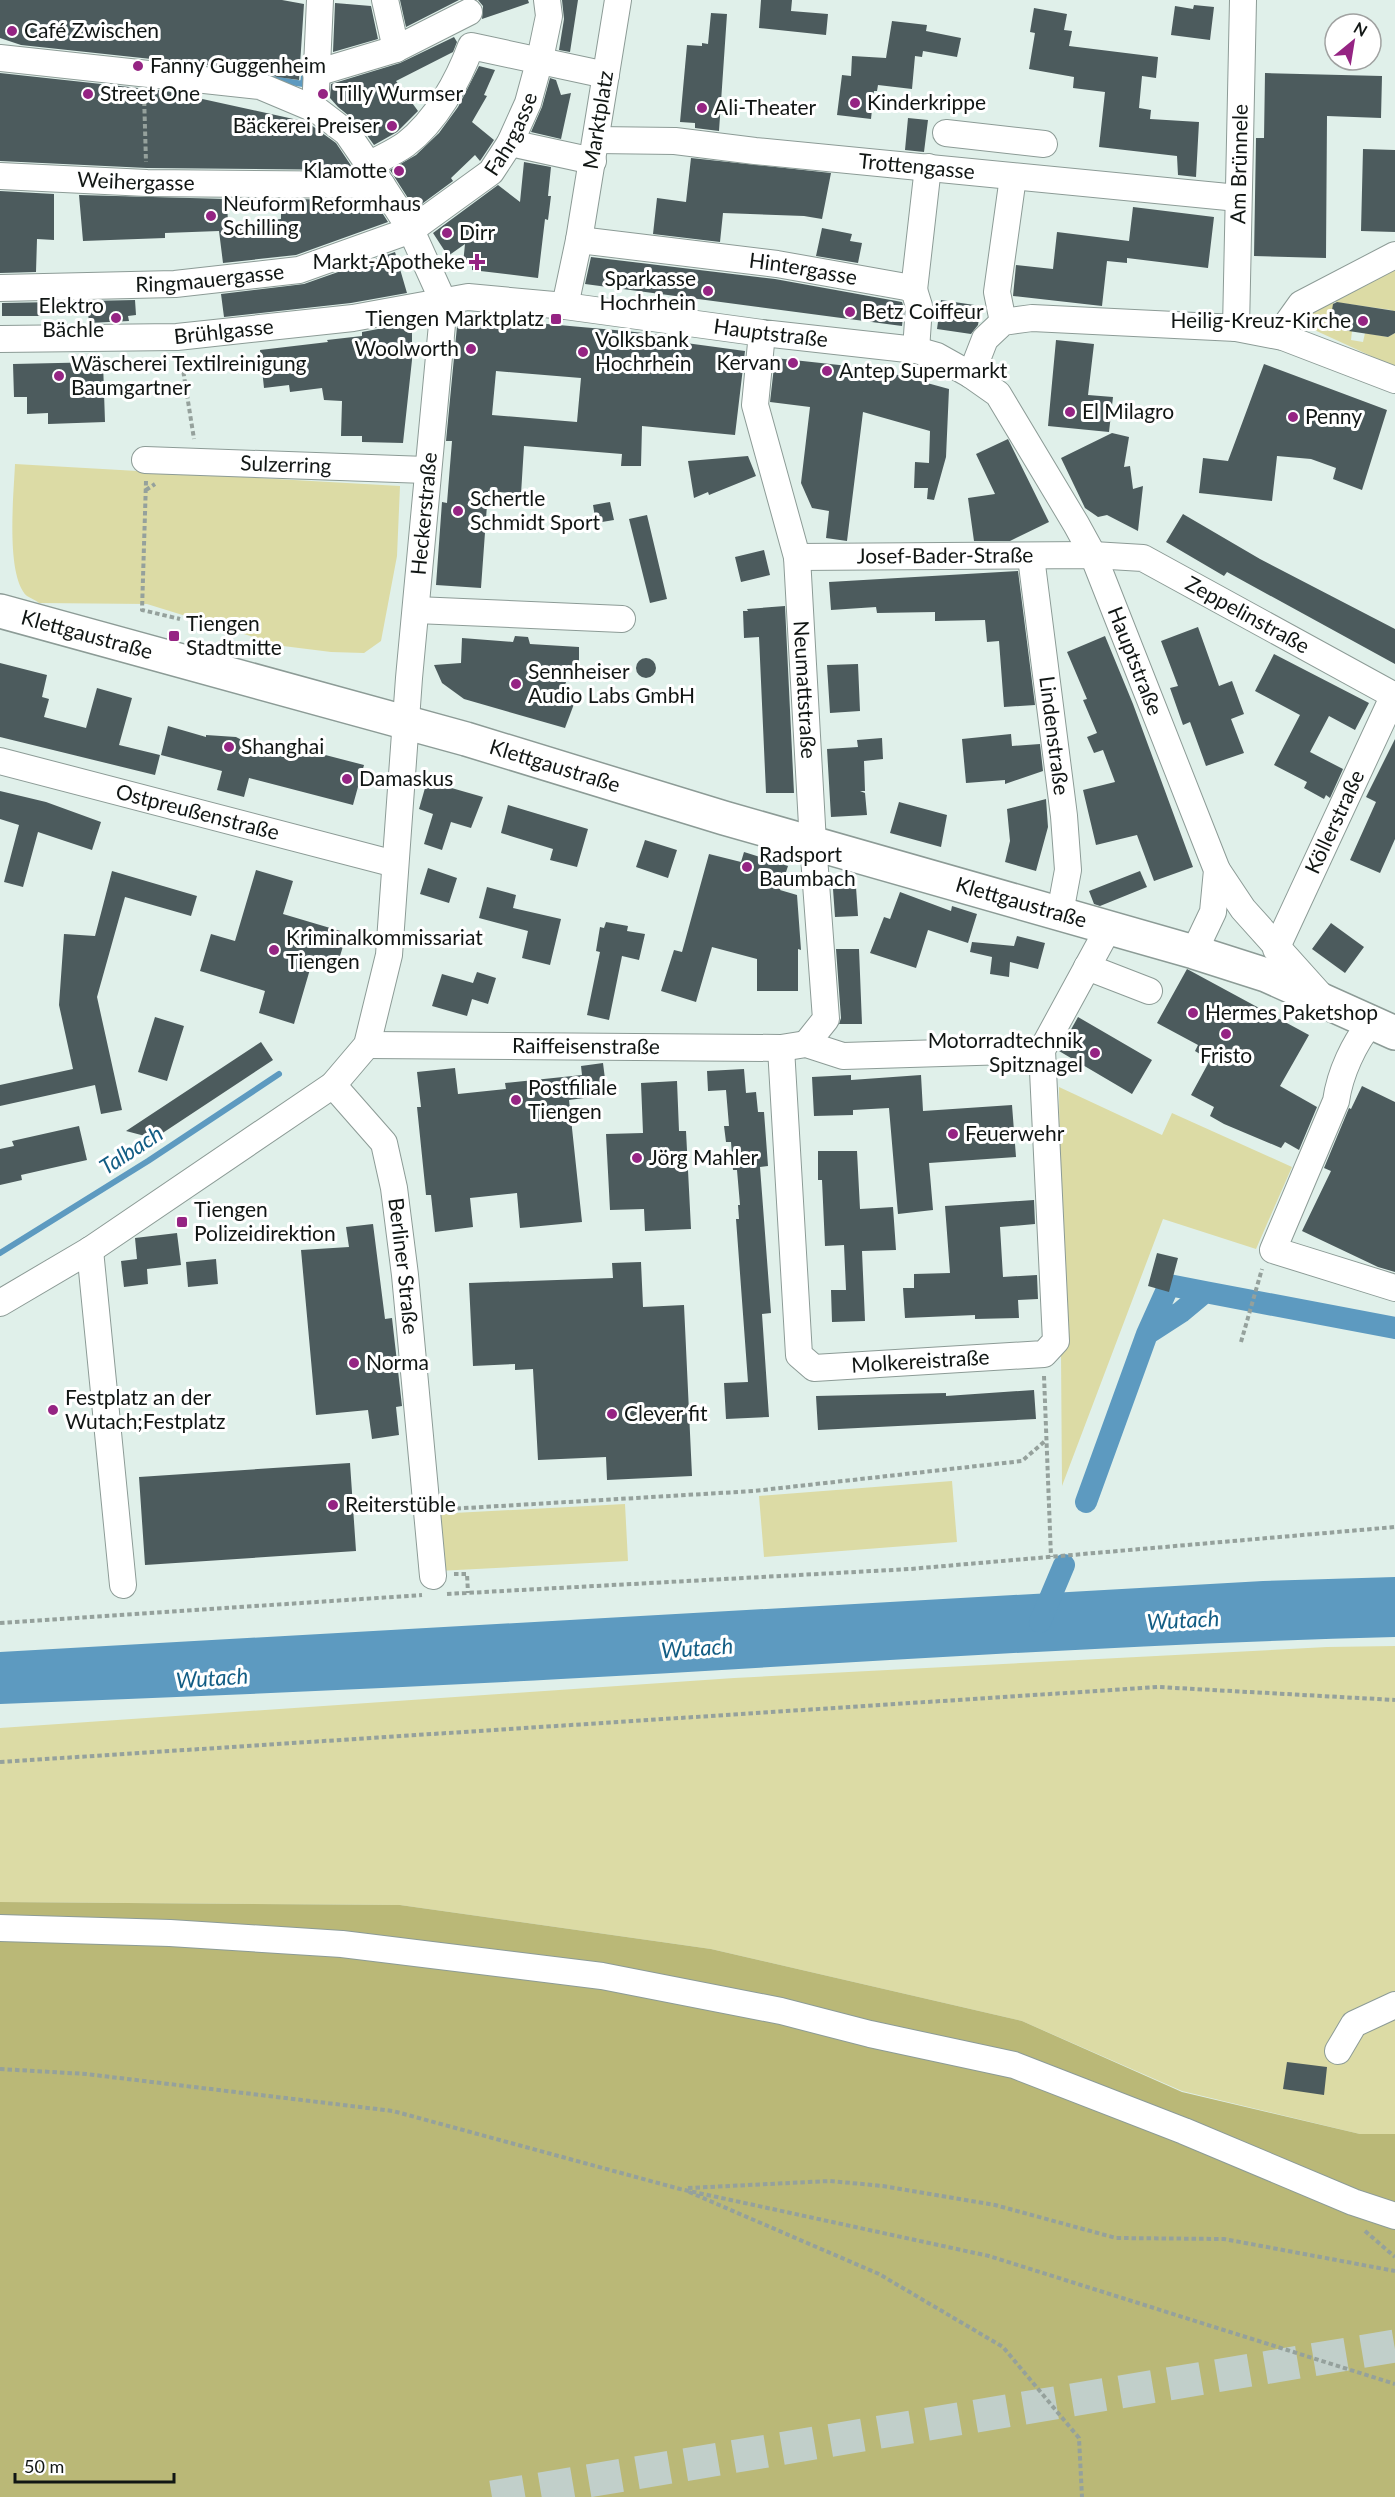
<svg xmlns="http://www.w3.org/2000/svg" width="1395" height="2497" font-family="Lato,sans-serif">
	<rect width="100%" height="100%" fill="#e0f0ea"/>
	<path fill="#dcdba5" d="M1395 263V314L1391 310 1334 302 1329 328 1352 331 1351 340 1363 342 1365 333 1388 337 1395 333V367L1310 328 1313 304Z
		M15 464 400 486 397 556 381 641 364 653 331 652 283 646 147 604 39 603C36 600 30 598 27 596 5 576 14 492 15 464Z
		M1059 1087 1162 1135 1172 1113 1292 1167 1256 1249 1163 1219 1062 1486Z
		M952 1481 957 1542 764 1557 759 1496Z
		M625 1504 628 1561 438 1571 435 1514Z
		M1395 1646V2134H1360L1182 2091 1022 2021 711 1949 400 1905 0 1902V1728L734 1678 1327 1647Z"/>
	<path fill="#bab877" d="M0 1902 400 1905 711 1949 1022 2021 1182 2092 1360 2134H1395V2497H0Z"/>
	<path fill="#5d9ac0" d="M1395 1577V1637C1117 1644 839 1664 561 1679 374 1689 187 1697 0 1704V1652L1263 1581Z"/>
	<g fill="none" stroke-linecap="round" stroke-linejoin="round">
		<path stroke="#5d9ac0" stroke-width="6" d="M272 79 303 84 305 69
			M0 1253 148 1161 279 1074"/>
		<path stroke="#5d9ac0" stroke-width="22" d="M1147 1334 1169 1285 1205 1292
			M1086 1502 1147 1334 1181 1312 1205 1292 1395 1328
			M1040 1622 1064 1565"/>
	</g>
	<path fill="#4c5b5d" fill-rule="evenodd" d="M0 0H282L304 4 299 80 277 77 262 71 21 45 0 38Z
		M400 0H459L406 27Z
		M478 0H528L529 3 482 19 483 6Z
		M562 0H578L570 52 559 50 564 19Z
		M761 0H792L791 11 828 14 826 35 759 28Z
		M335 3 371 6 378 39 333 52Z
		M1194 5 1214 7 1210 40 1171 35 1175 6 1193 9Z
		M1034 8 1067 14 1064 30 1072 31 1069 46 1158 57 1156 78 1142 76 1139 108 1151 110 1150 119 1199 122 1196 177 1178 175 1177 156 1099 147 1105 92 1073 88 1074 77 1029 69 1035 33 1030 32Z
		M711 13 727 14 719 131 695 128V123L680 122 687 45 702 46V43L708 44Z
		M892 21 927 25 926 31 961 38 957 57 923 51 922 57 915 56 912 89 878 85 877 91H874L871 119 837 115 842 75 851 76 852 56 886 58Z
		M454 37 457 42 453 52 396 81 418 111 397 132 374 145 359 124 338 107 330 98 331 84 400 63Z
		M479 66 495 70 484 95 487 96 472 122 494 140 480 161 475 155 451 178 453 181 415 209 390 170 416 155 439 133 458 107Z
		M0 73 166 91 307 122 336 143 354 170 147 168 0 161Z
		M1265 73 1382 76 1381 118 1327 116 1326 258 1254 256 1256 138H1264Z
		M550 78 556 80 561 95 571 93 561 139 531 132 542 107Z
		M908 118 928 120 924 152 905 150Z
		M1363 149 1395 150V232L1361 231Z
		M691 158 831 173 822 219 804 216 723 213 720 242 653 234 657 198 686 202Z
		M524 162 551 167 548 196H551L548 220 545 219 538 278 472 270V265L463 264 465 244 448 256 433 233 498 185 520 202Z
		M0 191 54 194V240L37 239 36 272 0 273Z
		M79 195 227 199 228 225 281 219V199L374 200 388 222 296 255 223 263 219 231 165 233V238L83 241Z
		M1133 207 1214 217 1208 268 1127 258V263L1107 261 1102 306 1013 296 1016 265 1053 269 1057 232 1129 241Z
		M822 228 852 234 850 241 862 243 858 263 816 256Z
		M395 252 407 293 351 303 224 317 221 294 304 284Z
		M591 257 775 279 902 302 904 308 902 326 585 284Z
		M135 300 136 315 128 316 129 321 89 323 87 301Z
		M941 300 981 306 978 325 971 334 937 329Z
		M55 302V316H2V303Z
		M1337 302 1395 311V333L1388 337 1329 328 1333 304Z
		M458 316 626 331 686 338V343L745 351 735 435 642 426 641 466H621L622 454 524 446 521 494 488 491 481 588 436 585 442 502 447 503 452 441H446ZM496 371 581 378 577 422 492 415Z
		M405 324 412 330V360L403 443 362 442V436H341L342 401 324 400 322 388 290 392 289 385 264 388 260 350 328 342 327 340 362 336V332Z
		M1056 340 1094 344 1088 395 1113 397 1109 432 1048 426Z
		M775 358 876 369 949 389 946 457 934 500 927 499 928 488H914L915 462 929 463 930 431 863 412 847 541 826 538 829 511 812 508 801 483 810 407 770 402Z
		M103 362 105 422 48 424V413L27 414V397H14L13 364Z
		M1264 364 1387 410 1362 490 1333 479 1336 468 1311 459 1277 456 1272 501 1199 493 1203 458 1228 461Z
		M1112 433 1129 437 1124 467 1130 466 1133 489 1143 486 1138 531 1107 515 1098 517 1085 508 1061 458Z
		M1008 439 1049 522 1010 541H974L968 498 995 494 976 454Z
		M748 456 756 476 709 495 708 492 694 498 688 461Z
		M610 502 614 520 596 523 593 505Z
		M1183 514 1260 559 1395 629V664L1227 572 1224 576 1166 542Z
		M647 515 667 599 650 603 629 519Z
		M764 550 770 575 741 582 735 557Z
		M1018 571 1035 705 1004 707 999 641 987 642 985 620 935 621V612L877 613 876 607 831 610 829 582Z
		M785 606 794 793H766L759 637 744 638 743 611H748L747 609Z
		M1198 627 1219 686 1232 681 1244 714 1231 719 1244 753 1206 766 1190 722 1183 725 1170 688 1178 686 1161 641Z
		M515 636 528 637 530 644 579 647V670H570L565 685 566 701 574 704 565 728 464 699 442 683 434 665 461 663 462 638 513 642Z
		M1105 636 1133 704 1193 867 1154 881 1137 835 1096 845 1083 790 1115 782 1103 750 1094 753 1087 737 1097 733 1083 700 1087 699 1067 652Z
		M1274 654 1369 703 1355 730 1329 716 1310 752 1343 769 1330 798 1326 795 1324 799 1304 788 1307 782 1274 765 1300 715 1255 691Z
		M636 668a10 10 0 1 1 20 0a10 10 0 1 1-20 0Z
		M0 663 47 675 42 697 49 699 44 717 86 728 97 688 132 698 119 745 160 755 155 775 0 737Z
		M858 664 860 711 830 713 827 665Z
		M168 726 206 737V735L236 737 269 754 273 743H279L364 765 353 805 249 778 244 797 217 790 222 771 161 755Z
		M1011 734 1012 746 1040 744 1043 771 1005 784V780L966 783 962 739Z
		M882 738 883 759 864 761 865 791H860L865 793 867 815 831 817 827 749 858 747 857 740Z
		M1395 739V839L1380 873 1350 860 1376 802 1366 797Z
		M427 781 483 797 471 828 451 822 442 850 424 844 433 814 419 809Z
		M0 791 46 802 101 822 92 850 38 832 23 887 4 882 19 825 0 819Z
		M1046 799 1048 827 1036 871 1005 862 1010 841 1007 809Z
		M899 802 947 815 941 847 890 833Z
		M508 805 588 829 577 867 550 860 553 849 501 833Z
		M645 840 677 850 668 878 636 867Z
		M744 852 788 866 780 890 797 895 801 950 798 949V991H757V959L712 947 696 1002 661 991 674 950 682 952 709 854 741 862Z
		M428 868 457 878 449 903 420 894Z
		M256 870 293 881 283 914 347 933 337 966 313 959 294 1024 259 1013 265 991 200 971 211 934 235 941Z
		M112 871 197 896 191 916 125 897 97 997 122 1110 101 1114 95 1085 0 1106V1085L73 1069 59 1005 64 934 95 936Z
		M1140 871 1147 887 1100 906 1094 904 1089 891Z
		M487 887 516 895 513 908 561 919 550 965 522 958 528 931 479 918Z
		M856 887 858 916 835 917 833 889Z
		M900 892 951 911 952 906 977 914 968 943 928 930 916 968 870 953 884 917 890 919Z
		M606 922 628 926 627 931 645 934 639 960 622 956 609 1020 587 1015 600 952 596 951 600 927 604 928Z
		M1331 923 1364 947 1345 973 1312 949Z
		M1017 936 1045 943 1038 969 1010 962 1009 977 990 974 992 957 970 952 972 942 1014 946Z
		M836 949H859L862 1024H839L841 1018Z
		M1187 969 1309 1035 1280 1086 1317 1107 1299 1150 1285 1142 1281 1148 1224 1124 1210 1116 1214 1107 1191 1095 1210 1060 1195 1051 1198 1045 1157 1023Z
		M477 972 496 978 488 1004 472 999 467 1016 432 1006 442 974 473 983Z
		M155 1017 184 1026 167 1081 138 1072Z
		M1078 1017 1152 1060 1132 1094 1059 1051Z
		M261 1042 273 1060 149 1142 145 1136 126 1131Z
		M603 1063 607 1095 569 1100 582 1222 520 1228 517 1193 470 1198 473 1227 435 1232 431 1195H426L417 1107H421L417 1072 455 1068 458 1094 506 1089 505 1083 582 1075 581 1066Z
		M744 1069 746 1093 756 1092 758 1112H764L768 1166 760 1167 771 1313 762 1314 769 1417 726 1419 724 1383 748 1382 736 1219H739L738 1205H740L737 1170H733L731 1142H726L724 1126H729L726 1090 708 1091 707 1071Z
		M851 1075V1080L921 1075 923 1111 1012 1105 1016 1157 929 1163 933 1210 898 1214 889 1108 853 1110V1115L814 1116 812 1077Z
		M677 1081 679 1131H686L691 1229 645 1231 644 1209 610 1210 606 1134 643 1133 641 1083Z
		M1362 1086 1395 1102V1272L1378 1267 1302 1231 1331 1171 1324 1168 1349 1108 1351 1109Z
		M79 1126 87 1160 21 1175 22 1180 0 1185V1149L14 1146 12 1141Z
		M818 1151H857L860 1209 893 1207 896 1250 862 1251 865 1321 832 1322 831 1290H846L844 1245 825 1246 822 1180H818Z
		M1034 1200 1035 1224 1000 1227 1003 1277 1037 1275 1038 1299 1018 1300 1019 1318 975 1319V1315L905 1318 903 1288H914V1274L950 1273 945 1206Z
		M373 1224 385 1319 392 1318 402 1406 396 1407 399 1435 372 1439 368 1410 316 1415 301 1250 349 1247 346 1227Z
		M177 1233 181 1265 147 1269 148 1284 124 1287 121 1261 137 1259 135 1238Z
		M1157 1253 1178 1258 1169 1292 1148 1286Z
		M216 1259 218 1284 188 1287 186 1262Z
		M641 1262 643 1307 684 1305 692 1476 607 1480 606 1457 538 1460 533 1369 515 1370V1364L473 1366 469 1283 613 1278 612 1263Z
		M1034 1390 1036 1419 818 1430 816 1396 946 1393V1396Z
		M350 1463 356 1551 145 1565 139 1477Z
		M1287 2062 1327 2067 1324 2095 1283 2089Z"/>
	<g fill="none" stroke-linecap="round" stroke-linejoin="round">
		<path stroke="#c1cfca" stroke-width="33" stroke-dasharray="33 16" stroke-linecap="butt" d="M492 2497 1395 2346"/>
		<g stroke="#8c9b96" stroke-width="28">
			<g id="minor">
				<path d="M385 0 396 49"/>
				<path d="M0 58 260 86 317 110 347 133 369 165 411 230 444 303"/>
				<path d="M316 73 396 49 469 12"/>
				<path d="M316 89 320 0"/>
				<path d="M946 133 1044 144"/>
				<path id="s1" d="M596 140 675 141 755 151 1238 198"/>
				<path d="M510 143 593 161"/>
				<path d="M369 165C381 158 395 152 406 144 436 121 458 81 471 46L606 75"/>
				<path id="s2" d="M0 176 147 183 382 185"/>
				<path id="s3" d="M579 240 777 264 906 287 914 290 919 306 916 350"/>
				<path id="s4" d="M0 288 175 284 299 270 411 230 491 172 510 143 528 103 540 59 549 16 547 0"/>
				<path d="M914 290 928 167"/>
				<path id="s5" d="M565 306 579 240 618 0"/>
				<path d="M1003 322 997 292 1013 177"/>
				<path id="s6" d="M1236 328 1243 0"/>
				<path id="s7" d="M762 333 755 405 797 557 813 843 826 1019 806 1044"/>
				<path d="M1283 337 1286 325 1301 304 1395 255"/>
				<path id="s8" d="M0 339 177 337 353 318 468 297 565 306 762 333 916 350 937 356 971 375 998 394 1076 524 1093 555 1217 870 1213 912 1194 952"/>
				<path d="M971 375 985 339 1003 322 1032 318 1236 328 1283 337 1395 380"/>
				<path id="s9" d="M145 460 426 470"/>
				<path id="s10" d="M797 557 1093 555 1143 558 1395 696"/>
				<path id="s11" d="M1031 557 1064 816 1068 870 1060 913"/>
				<path d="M416 610 622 619"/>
				<path id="s12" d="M0 761 395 864"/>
				<path d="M1217 870 1243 909 1321 996"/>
				<path id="s13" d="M1276 949 1394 695"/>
				<path d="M1087 967 1149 991"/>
				<path d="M1372 1021C1354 1043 1340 1073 1336 1101L1273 1250 1395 1288"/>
				<path id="s14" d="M367 1045 781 1048 806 1044 843 1056 1042 1050"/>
				<path id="s15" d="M781 1048 799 1355 814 1368 1044 1354 1056 1341 1042 1050 1109 927"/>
				<path id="s16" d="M333 1085 384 1143 394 1188 405 1275 433 1576"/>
				<path d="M90 1250 123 1585"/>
				<path id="s17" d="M0 1303 90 1250 333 1085 367 1045 389 955 409 678 444 303"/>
				<path d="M0 1928 170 1933 342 1944 602 1976 781 2011 870 2034 1014 2065 1184 2131 1353 2202 1395 2216"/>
				<path d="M1338 2051 1354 2024 1395 2005"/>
			</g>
		</g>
		<g stroke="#8c9b96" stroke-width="36">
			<g id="major">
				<path id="s18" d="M0 611 466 739 724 818 1194 952 1266 975 1395 1033"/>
			</g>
		</g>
		<path stroke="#95a19c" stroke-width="4" stroke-dasharray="4.5 3" stroke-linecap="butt" d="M144 94 146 162
			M181 357 194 439
			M146 481 142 610 180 619
			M146 490 155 484
			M1241 1342 1262 1269
			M1044 1376 1051 1557
			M449 1509 754 1491 1022 1461 1045 1441
			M454 1574H467L468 1593
			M447 1594 910 1569 1395 1527
			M0 1623 422 1595
			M0 1762 1158 1687 1395 1700
			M0 2069 86 2074 393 2111 680 2189 989 2256 1395 2384
			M688 2188 830 2181 883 2186 995 2205 1116 2238 1224 2239 1395 2271
			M689 2192 879 2274 1003 2347 1079 2438 1082 2497
			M1365 2231 1395 2257"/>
		<use href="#minor" stroke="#fff" stroke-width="26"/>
		<use href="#major" stroke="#fff" stroke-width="33"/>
	</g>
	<g fill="#952483" stroke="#fff" stroke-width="2">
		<circle cx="12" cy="31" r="6"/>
		<circle cx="138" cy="66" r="6"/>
		<circle cx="88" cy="94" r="6"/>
		<circle cx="323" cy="94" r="6"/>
		<circle cx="855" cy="103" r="6"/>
		<circle cx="702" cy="108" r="6"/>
		<circle cx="392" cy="126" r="6"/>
		<circle cx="399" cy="171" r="6"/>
		<circle cx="211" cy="216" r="6"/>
		<circle cx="447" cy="233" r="6"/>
		<path d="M474 253h6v6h6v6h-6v6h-6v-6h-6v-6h6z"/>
		<circle cx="708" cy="291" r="6"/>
		<circle cx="850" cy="312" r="6"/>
		<circle cx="116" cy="318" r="6"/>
		<rect x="550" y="313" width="12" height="12" rx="3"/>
		<circle cx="1363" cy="321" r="6"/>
		<circle cx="471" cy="349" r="6"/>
		<circle cx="583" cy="352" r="6"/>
		<circle cx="793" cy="363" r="6"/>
		<circle cx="827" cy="371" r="6"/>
		<circle cx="59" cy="376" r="6"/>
		<circle cx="1070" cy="412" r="6"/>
		<circle cx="1293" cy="417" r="6"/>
		<circle cx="458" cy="511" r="6"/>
		<rect x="168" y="630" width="12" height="12" rx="3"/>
		<circle cx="516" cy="684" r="6"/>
		<circle cx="229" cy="747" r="6"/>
		<circle cx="347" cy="779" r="6"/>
		<circle cx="747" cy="867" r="6"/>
		<circle cx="274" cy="950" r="6"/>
		<circle cx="1193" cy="1013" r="6"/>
		<circle cx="1226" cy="1034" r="6"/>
		<circle cx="1095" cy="1053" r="6"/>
		<circle cx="516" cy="1100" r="6"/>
		<circle cx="953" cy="1134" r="6"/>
		<circle cx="637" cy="1158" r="6"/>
		<rect x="176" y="1216" width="12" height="12" rx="3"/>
		<circle cx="354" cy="1363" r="6"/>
		<circle cx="53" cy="1410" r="6"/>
		<circle cx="612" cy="1414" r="6"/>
		<circle cx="333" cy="1505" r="6"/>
	</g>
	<g text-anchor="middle" stroke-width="6" stroke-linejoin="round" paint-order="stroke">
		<g font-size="21" fill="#111614" stroke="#fff" text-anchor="start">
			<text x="24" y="38">Café Zwischen</text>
			<text x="150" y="73">Fanny Guggenheim</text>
			<text x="100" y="101">Street One</text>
			<text x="335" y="101">Tilly Wurmser</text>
			<text x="867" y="110">Kinderkrippe</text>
			<text x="714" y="115">Ali-Theater</text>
			<text x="380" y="133" text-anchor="end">Bäckerei Preiser</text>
			<text x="387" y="178" text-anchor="end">Klamotte</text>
			<text x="223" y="211">Neuform Reformhaus<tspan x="223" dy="24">Schilling</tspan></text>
			<text x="459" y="240">Dirr</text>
			<text x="465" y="269" text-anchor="end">Markt-Apotheke</text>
			<text x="696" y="286" text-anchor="end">Sparkasse<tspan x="696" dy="24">Hochrhein</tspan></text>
			<text x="104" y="313" text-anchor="end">Elektro<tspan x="104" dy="24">Bächle</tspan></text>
			<text x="862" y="319">Betz Coiffeur</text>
			<text x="544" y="326" text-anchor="end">Tiengen Marktplatz</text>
			<text x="1351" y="328" text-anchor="end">Heilig-Kreuz-Kirche</text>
			<text x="595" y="347">Volksbank<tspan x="595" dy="24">Hochrhein</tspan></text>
			<text x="459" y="356" text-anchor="end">Woolworth</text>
			<text x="781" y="370" text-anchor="end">Kervan</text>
			<text x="71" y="371">Wäscherei Textilreinigung<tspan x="71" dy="24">Baumgartner</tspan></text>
			<text x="839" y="378">Antep Supermarkt</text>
			<text x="1082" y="419">El Milagro</text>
			<text x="1305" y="424">Penny</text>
			<text x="470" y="506">Schertle<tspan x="470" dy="24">Schmidt Sport</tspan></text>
			<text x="186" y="631">Tiengen<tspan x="186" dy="24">Stadtmitte</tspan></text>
			<text x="528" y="679">Sennheiser<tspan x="528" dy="24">Audio Labs GmbH</tspan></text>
			<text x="241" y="754">Shanghai</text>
			<text x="359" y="786">Damaskus</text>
			<text x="759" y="862">Radsport<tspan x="759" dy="24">Baumbach</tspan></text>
			<text x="286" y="945">Kriminalkommissariat<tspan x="286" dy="24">Tiengen</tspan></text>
			<text x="1205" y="1020">Hermes Paketshop</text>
			<text x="1083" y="1048" text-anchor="end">Motorradtechnik<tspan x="1083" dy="24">Spitznagel</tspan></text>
			<text x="1226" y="1063" text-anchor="middle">Fristo</text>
			<text x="528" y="1095">Postfiliale<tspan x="528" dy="24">Tiengen</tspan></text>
			<text x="965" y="1141">Feuerwehr</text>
			<text x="649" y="1165">Jörg Mahler</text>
			<text x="194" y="1217">Tiengen<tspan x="194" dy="24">Polizeidirektion</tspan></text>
			<text x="366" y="1370">Norma</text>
			<text x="65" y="1405">Festplatz an der<tspan x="65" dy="24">Wutach;Festplatz</tspan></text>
			<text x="624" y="1421">Clever fit</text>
			<text x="345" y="1512">Reiterstüble</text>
		</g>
		<g font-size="21" fill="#111614" stroke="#fff">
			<text dy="7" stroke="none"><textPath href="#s5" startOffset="189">Marktplatz</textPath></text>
			<text dy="7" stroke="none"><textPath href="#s4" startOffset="561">Fahrgasse</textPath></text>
			<text dy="7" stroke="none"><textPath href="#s6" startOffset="164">Am Brünnele</textPath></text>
			<text dy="7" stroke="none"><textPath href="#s1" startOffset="322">Trottengasse</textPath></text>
			<text dy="7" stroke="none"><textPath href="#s2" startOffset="136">Weihergasse</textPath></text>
			<text dy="7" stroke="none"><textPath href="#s3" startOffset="226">Hintergasse</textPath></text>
			<text dy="7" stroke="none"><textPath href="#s4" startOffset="210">Ringmauergasse</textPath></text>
			<text dy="7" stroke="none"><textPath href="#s8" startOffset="224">Brühlgasse</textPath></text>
			<text dy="7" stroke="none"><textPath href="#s8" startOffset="776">Hauptstraße</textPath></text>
			<text dy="7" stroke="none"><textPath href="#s9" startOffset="141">Sulzerring</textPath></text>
			<text dy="7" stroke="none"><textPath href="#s17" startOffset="986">Heckerstraße</textPath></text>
			<text dy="7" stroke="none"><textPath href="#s10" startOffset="148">Josef-Bader-Straße</textPath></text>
			<text dy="7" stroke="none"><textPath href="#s10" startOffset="465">Zeppelinstraße</textPath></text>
			<text dy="7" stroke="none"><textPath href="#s18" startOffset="90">Klettgaustraße</textPath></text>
			<text dy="7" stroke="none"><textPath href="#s8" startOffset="1317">Hauptstraße</textPath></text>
			<text dy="7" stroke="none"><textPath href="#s7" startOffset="363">Neumattstraße</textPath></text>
			<text dy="7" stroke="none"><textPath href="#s11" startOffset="180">Lindenstraße</textPath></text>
			<text dy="7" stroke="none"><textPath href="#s18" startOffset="576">Klettgaustraße</textPath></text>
			<text dy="7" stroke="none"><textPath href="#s12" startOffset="204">Ostpreußenstraße</textPath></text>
			<text dy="7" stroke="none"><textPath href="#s13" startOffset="140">Köllerstraße</textPath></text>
			<text dy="7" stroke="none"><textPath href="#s18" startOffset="1062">Klettgaustraße</textPath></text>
			<text dy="7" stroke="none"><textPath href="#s14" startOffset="219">Raiffeisenstraße</textPath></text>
			<text dy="7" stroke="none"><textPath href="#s16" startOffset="202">Berliner Straße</textPath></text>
			<text dy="7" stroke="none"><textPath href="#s15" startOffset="434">Molkereistraße</textPath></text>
		</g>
		<g font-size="22" font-style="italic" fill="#125d84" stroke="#fff">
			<text transform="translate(131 1150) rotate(-33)" y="8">Talbach</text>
			<text transform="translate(1183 1620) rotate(-3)" y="8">Wutach</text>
			<text transform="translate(697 1648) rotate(-4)" y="8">Wutach</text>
			<text transform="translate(212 1678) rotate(-4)" y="8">Wutach</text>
		</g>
	</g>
	<g transform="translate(1353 42) rotate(30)"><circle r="28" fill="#ffffff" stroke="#a0a2a1" stroke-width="1.5"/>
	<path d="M0-4.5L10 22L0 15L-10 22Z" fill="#952483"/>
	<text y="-9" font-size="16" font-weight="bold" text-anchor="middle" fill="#111614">N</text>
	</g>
	<path d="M15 2473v9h159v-9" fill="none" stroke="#111614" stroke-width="3"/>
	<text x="24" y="2473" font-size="18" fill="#111614" stroke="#ffffff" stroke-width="4.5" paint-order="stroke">50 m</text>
</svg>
